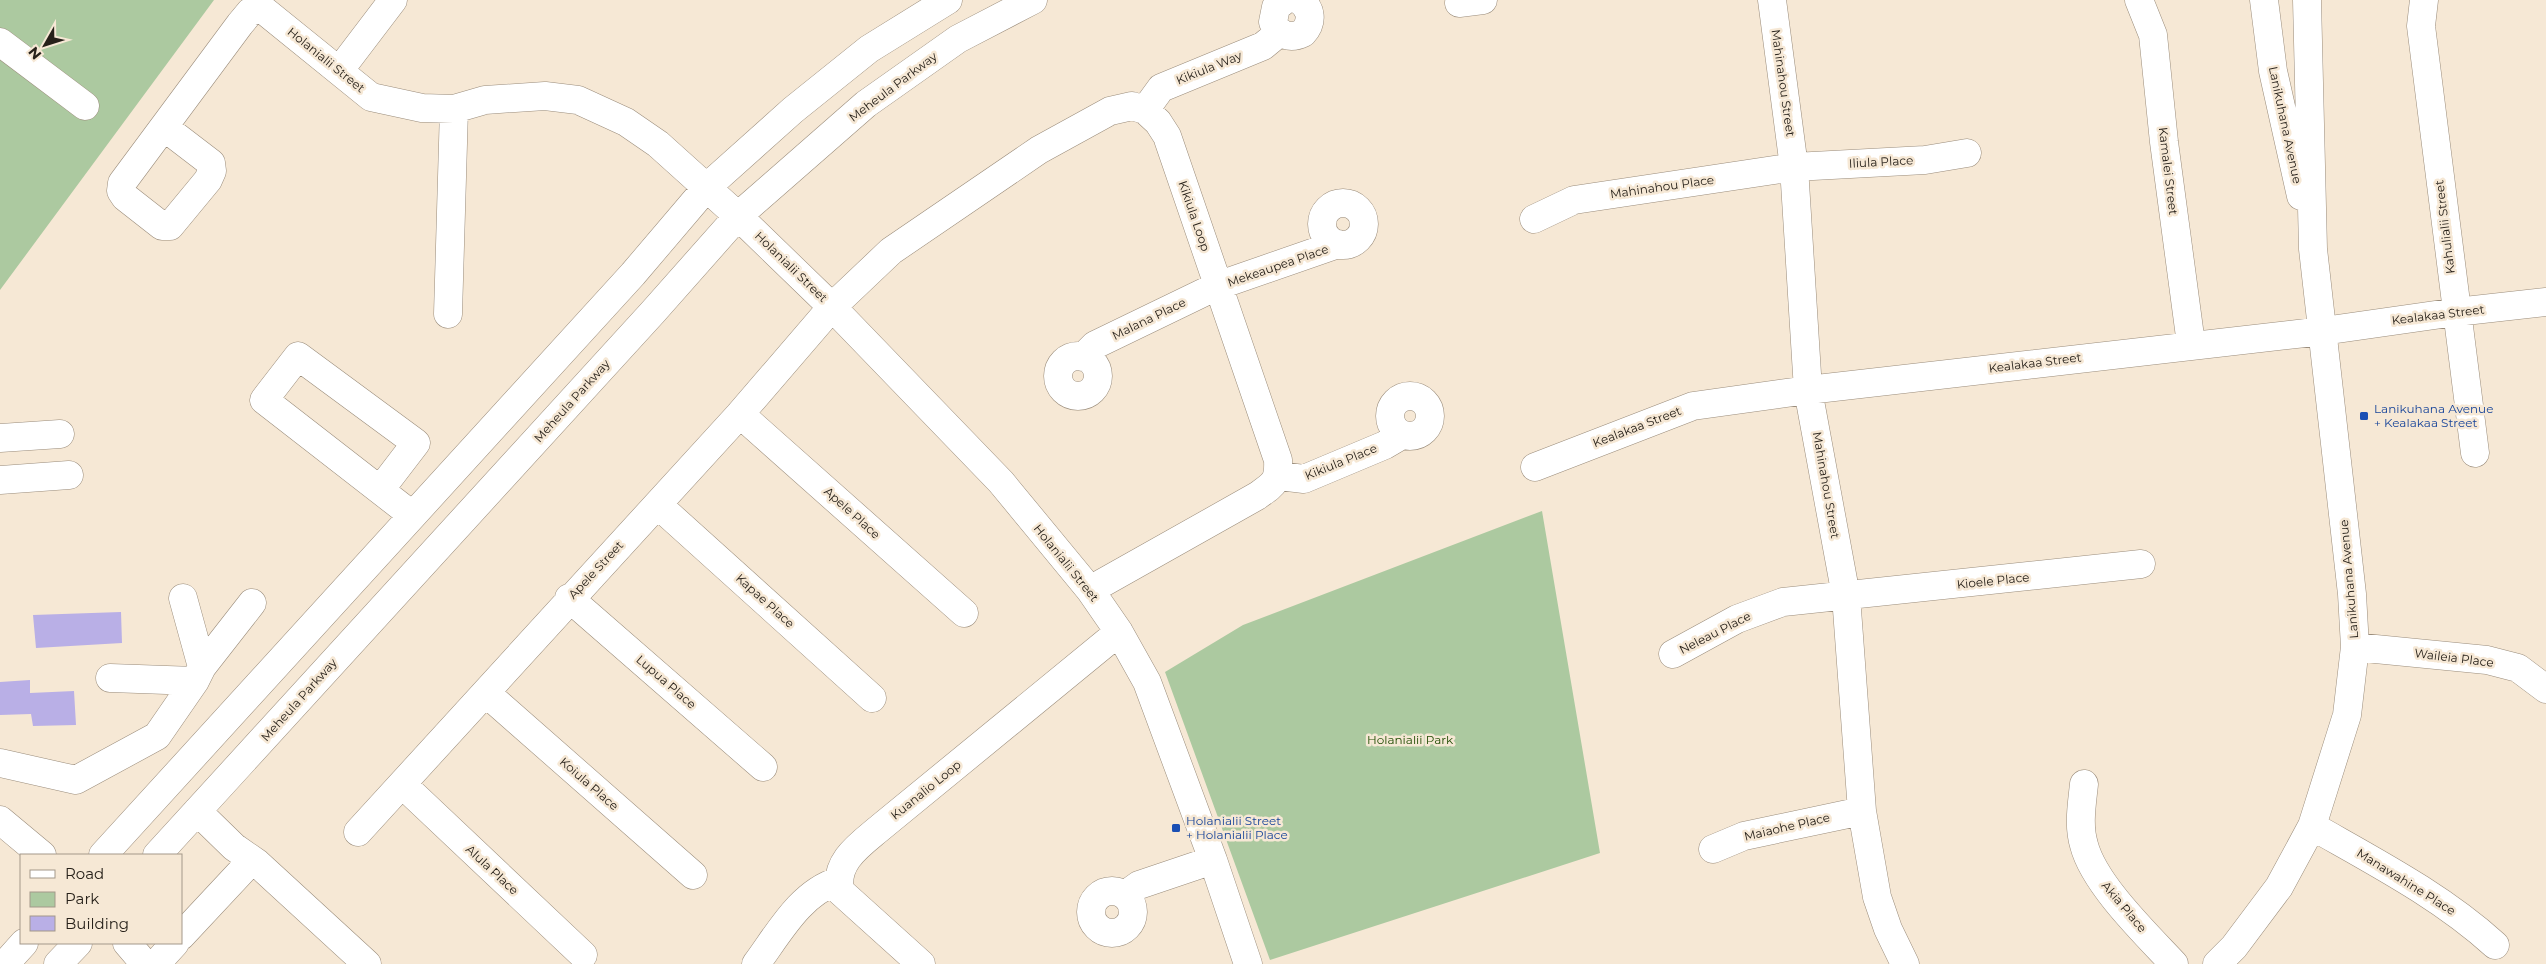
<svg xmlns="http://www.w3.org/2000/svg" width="2546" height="964" font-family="Montserrat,sans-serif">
	<rect width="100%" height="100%" fill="#f6e8d5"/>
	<path fill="#acc9a0" d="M0 0H214L0 290Z
		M1542 511 1600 853 1270 960 1165 672 1243 625Z"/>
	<path fill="#b9afe6" d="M121 612 122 643 36 648 33 615Z
		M30 680V693L74 691 76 725 33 726 31 714 0 715V682Z"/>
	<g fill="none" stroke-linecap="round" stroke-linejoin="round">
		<g stroke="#9a8c7b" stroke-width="29">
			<path id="minor" d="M1285 0 1276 7 1273 22C1278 36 1291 39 1303 33 1313 22 1312 8 1299 0
				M1772 0 1794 167 1808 390 1846 596 1862 811 1877 897 1888 929 1905 964
				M2139 0 2153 35 2164 142 2191 344
				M2264 0 2273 71 2301 196
				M2424 0 2421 26 2475 453
				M1459 3 1483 0
				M0 42 85 106
				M339 71 393 0
				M1145 110 1161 88 1263 46 1280 32
				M164 127 211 163 212 171 208 180 170 226H162L125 197 121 191 122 183 240 24 250 12 261 8 371 97 422 108 454 109 485 100 545 96 578 100 626 122 658 144 738 216 832 307 1001 482 1090 590 1119 632 1147 682 1213 860 1248 964
				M1322 224a21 21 0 1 1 42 0a21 21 0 1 1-42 0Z
				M1534 219 1574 200 1794 167 1925 160 1967 153
				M448 314 454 109
				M1058 376a20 20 0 1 1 40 0a20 20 0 1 1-40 0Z
				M1083 357 1095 345 1217 286 1338 244
				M1390 416a20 20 0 1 1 40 0a20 20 0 1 1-40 0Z
				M740 414 964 613
				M0 438 60 434
				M1535 467 1693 406 1808 390 2323 331 2456 312 2546 302
				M1279 476 1304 479 1385 445 1402 435
				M0 480 69 475
				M380 490 416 443 298 356 264 400 412 515
				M658 505 872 698
				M183 598 202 667
				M569 598 763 767
				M2355 647 2487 660 2518 668 2546 689
				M1673 654 1737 619 1783 602 2141 564
				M110 678 195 681
				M486 693 693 875
				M0 763 76 780 157 736 195 681 202 667 252 603
				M402 784 583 955
				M2084 784C2082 804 2078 825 2084 845 2094 884 2146 934 2174 964
				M197 811 234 847 257 863 367 964
				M0 820 42 855
				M2312 826C2375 862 2441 896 2495 945
				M358 832 740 414 832 307 891 251 1039 150 1110 111 1132 106 1145 110 1158 122 1167 136 1278 460C1279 482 1274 484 1257 496L1090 590
				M1713 849 1744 836 1862 811
				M103 855 633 274 707 187 793 110 869 49 948 0
				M157 855 653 312 738 216 866 104 958 39 1033 0
				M1091 912a21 21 0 1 1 42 0a21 21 0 1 1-42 0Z
				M1125 895 1139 885 1213 860
				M181 936 252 860
				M127 943 145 964
				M5 964 24 943
				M58 964 78 943
				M156 964 175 943
				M756 964C779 933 800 893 838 881
				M921 964 840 891C834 861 861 844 881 827L1119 632
				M2217 964 2234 947 2279 887 2312 826 2347 715 2355 647 2352 594 2313 249 2307 0"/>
		</g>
		<use href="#minor" stroke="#fff" stroke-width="28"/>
	</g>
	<g fill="#1a4fb4" stroke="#f6e8d5" stroke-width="2">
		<rect x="2359" y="411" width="10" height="10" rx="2.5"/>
		<rect x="1171" y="823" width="10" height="10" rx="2.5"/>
	</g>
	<g text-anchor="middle" stroke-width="5" stroke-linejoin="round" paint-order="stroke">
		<g font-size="12" fill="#27211a" stroke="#f6e8d5">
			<text transform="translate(326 60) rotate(39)" y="4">Holanialii Street</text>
			<text transform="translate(1209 68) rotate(-22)" y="4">Kikiula Way</text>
			<text transform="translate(1783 83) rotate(82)" y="4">Mahinahou Street</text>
			<text transform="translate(893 87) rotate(-37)" y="4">Meheula Parkway</text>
			<text transform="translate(2285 125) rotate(78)" y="4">Lanikuhana Avenue</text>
			<text transform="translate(1881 162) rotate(-3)" y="4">Iliula Place</text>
			<text transform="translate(2168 171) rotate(83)" y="4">Kamalei Street</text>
			<text transform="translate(1662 187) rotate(-8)" y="4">Mahinahou Place</text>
			<text transform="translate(1194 216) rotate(71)" y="4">Kikiula Loop</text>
			<text transform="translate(2445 227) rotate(-97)" y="4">Kahulialii Street</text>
			<text transform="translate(1278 266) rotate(-19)" y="4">Mekeaupea Place</text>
			<text transform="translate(791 267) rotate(44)" y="4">Holanialii Street</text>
			<text transform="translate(2438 315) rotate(-7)" y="4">Kealakaa Street</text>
			<text transform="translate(1149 319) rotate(-26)" y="4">Malana Place</text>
			<text transform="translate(2035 363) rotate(-7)" y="4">Kealakaa Street</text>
			<text transform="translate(572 401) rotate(-48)" y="4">Meheula Parkway</text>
			<text transform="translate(1637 427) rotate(-21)" y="4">Kealakaa Street</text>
			<text transform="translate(1341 462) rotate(-22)" y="4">Kikiula Place</text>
			<text transform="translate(1826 485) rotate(80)" y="4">Mahinahou Street</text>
			<text transform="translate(852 513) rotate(42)" y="4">Apele Place</text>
			<text transform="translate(1066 563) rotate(51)" y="4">Holanialii Street</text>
			<text transform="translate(596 570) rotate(-47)" y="4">Apele Street</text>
			<text transform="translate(2349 579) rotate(-95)" y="4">Lanikuhana Avenue</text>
			<text transform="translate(1993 581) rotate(-6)" y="4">Kioele Place</text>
			<text transform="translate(765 601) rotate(42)" y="4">Kapae Place</text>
			<text transform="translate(1715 633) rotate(-27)" y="4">Neleau Place</text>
			<text transform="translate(2454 658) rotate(7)" y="4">Waileia Place</text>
			<text transform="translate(666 682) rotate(41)" y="4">Lupua Place</text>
			<text transform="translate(299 700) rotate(-48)" y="4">Meheula Parkway</text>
			<text transform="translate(589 784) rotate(41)" y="4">Koiula Place</text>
			<text transform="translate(926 790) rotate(-39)" y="4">Kuanalio Loop</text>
			<text transform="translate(1787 827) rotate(-13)" y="4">Maiaohe Place</text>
			<text transform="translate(492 870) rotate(43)" y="4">Alula Place</text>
			<text transform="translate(2406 882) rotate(32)" y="4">Manawahine Place</text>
			<text transform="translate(2124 907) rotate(50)" y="4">Akia Place</text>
		</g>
		<g font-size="12" fill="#164399" stroke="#f6e8d5" text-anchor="start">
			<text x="2374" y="413">Lanikuhana Avenue<tspan x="2374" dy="14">+ Kealakaa Street</tspan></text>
			<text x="1186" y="825">Holanialii Street<tspan x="1186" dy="14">+ Holanialii Place</tspan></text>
		</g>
		<g font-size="12" fill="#204c03" stroke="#f6e8d5">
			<text x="1410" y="744">Holanialii Park</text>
		</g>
	</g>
	<rect x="20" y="854" width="162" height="90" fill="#f6e8d5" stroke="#a3988a"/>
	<rect x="30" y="870" width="25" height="8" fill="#ffffff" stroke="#a3988a"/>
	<text x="65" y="879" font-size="15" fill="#27211a">Road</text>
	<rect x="30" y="892" width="25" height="15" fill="#acc9a0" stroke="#a3988a"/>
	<text x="65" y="904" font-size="15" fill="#27211a">Park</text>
	<rect x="30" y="916" width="25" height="15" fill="#b9afe6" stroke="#a3988a"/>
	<text x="65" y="929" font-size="15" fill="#27211a">Building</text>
	<g transform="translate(45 45) rotate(231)" stroke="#f6e8d5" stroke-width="4" paint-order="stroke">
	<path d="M0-4L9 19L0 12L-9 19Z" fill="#27211a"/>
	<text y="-8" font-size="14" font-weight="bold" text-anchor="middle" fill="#27211a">N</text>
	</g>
</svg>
